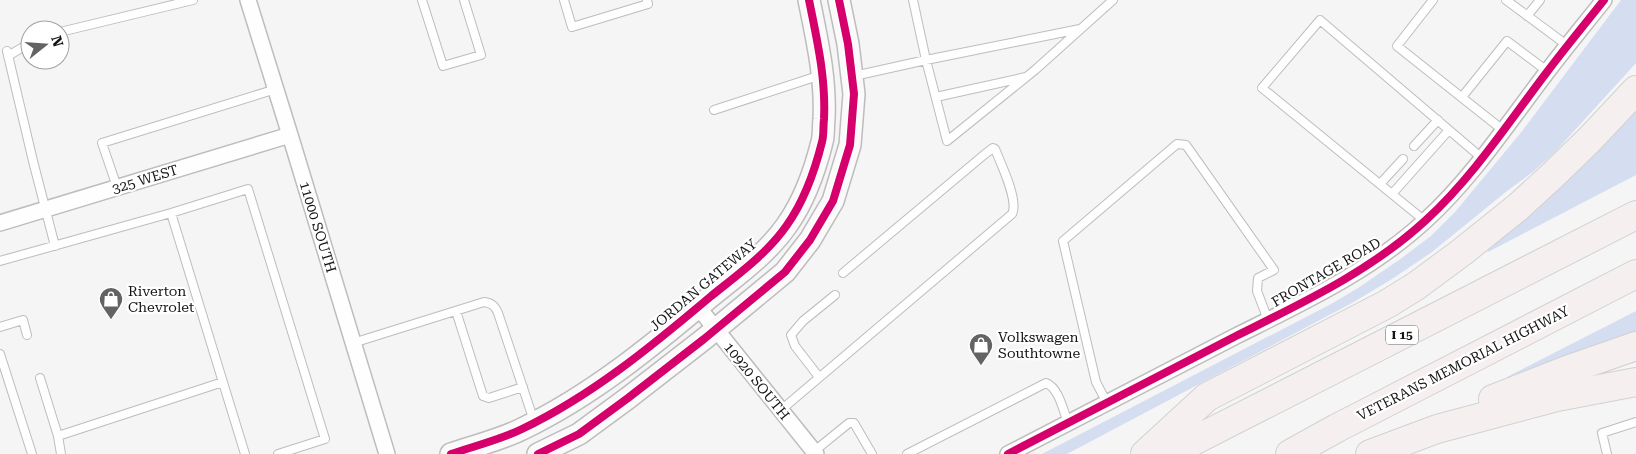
<svg xmlns="http://www.w3.org/2000/svg" width="1636" height="454" font-family="'Roboto Serif',serif">
	<rect width="100%" height="100%" fill="#f5f5f6"/>
	<path fill="#d5ddf0" d="M1621 0H1636V63L1555 152 1534 171 1507 191 1432 252 1392 279 1352 303 1067 454H1042L1331 304 1358 288 1399 260 1431 236 1455 212 1519 135Z
		M1636 108V175L1488 252 1486 249 1539 206 1586 162Z
		M1636 311V336L1508 381 1507 377Z"/>
	<g fill="none" stroke-linecap="round" stroke-linejoin="round">
		<g stroke="#bdbdbe" stroke-width="10">
			<path id="service" d="M422 0 443 66 481 55 464 0
				M564 0 572 27 648 4 647 0
				M913 0 926 60 947 141 1035 70 1113 0
				M1433 0 1397 46 1504 131
				M1506 0 1568 46
				M1527 16 1540 0
				M60 32 193 0
				M7 51 33 161 55 246
				M8 56 30 43
				M854 76 926 60 1080 29
				M936 97 1026 77
				M1462 97 1507 41 1547 71
				M714 110 821 75
				M1414 146 1438 120
				M1380 184 1403 159
				M117 187 102 143 276 89
				M1392 194 1449 130
				M171 213 245 454
				M1425 221 1262 88 1320 20 1483 159
				M0 261 171 213 248 189 325 439 278 454
				M456 311 483 396 489 398 523 387
				M0 327 23 320 27 335
				M353 343 484 302C492 303 495 306 498 313L534 421
				M0 354 32 454
				M819 377 795 346 791 335 803 321 835 295
				M40 378 58 436
				M1107 403 1096 382 1063 241 1177 144 1186 145 1274 270 1258 278 1257 291 1268 320
				M781 410 1012 214C1019 201 1001 164 995 149L993 148 985 154 843 273
				M812 453 849 423H854L872 454
				M61 454 58 436 223 382
				M907 454 1046 383C1059 388 1063 410 1068 423
				M1607 454 1602 433 1636 422"/>
		</g>
		<g stroke="#bdbdbe" stroke-width="18">
			<path id="minor" d="M248 0 290 135 387 454
				M0 223 290 135
				M698 307 816 454
				M1008 454C1084 414 1160 375 1236 336 1302 303 1371 271 1426 220 1473 177 1508 123 1547 72 1565 48 1585 24 1604 0"/>
		</g>
		<g stroke="#bdbdbe" stroke-width="24">
			<path id="secondary" d="M451 454C474 446 500 440 522 429 591 396 652 346 710 297 737 275 767 254 787 225 804 201 815 170 822 142 824 135 823 127 824 119 826 78 817 40 809 0
				M538 454 579 434 628 398 704 339 785 272 810 240 833 201 850 145 854 94 848 44 839 0"/>
		</g>
		<g stroke="#d1d1d2" stroke-width="30">
			<path id="motorway" d="M1493 399 1567 370 1636 346
				M1145 454 1207 397 1387 304 1416 286 1462 252 1518 207 1554 174 1589 140 1636 90
				M1168 454 1636 215
				M1290 454 1337 428 1636 274
				M1370 454 1437 429 1557 397 1636 382"/>
		</g>
		<use href="#service" stroke="#fefefe" stroke-width="8"/>
		<use href="#minor" stroke="#fefefe" stroke-width="15"/>
		<use href="#secondary" stroke="#fbf9f9" stroke-width="21"/>
		<use href="#motorway" stroke="#f5f0ef" stroke-width="28"/>
		<g stroke="#fff" stroke-width="11">
			<path id="cycleway" d="M451 454C474 446 500 440 522 429 591 396 652 346 710 297 737 275 767 254 787 225 804 201 815 170 822 142 824 135 823 127 824 119 826 78 817 40 809 0
				M538 454 579 434 628 398 704 339 785 272 810 240 833 201 850 145 854 94 848 44 839 0
				M1008 454C1084 414 1160 375 1236 336 1302 303 1371 271 1426 220 1473 177 1508 123 1547 72 1565 48 1585 24 1604 0"/>
		</g>
		<use href="#cycleway" stroke="#d6006c" stroke-width="8"/>
	</g>
	<defs>
		<g id="shop-pin" transform="scale(1.25)"><path d="M0 17L-7.5 6A9.5 9.5 0 1 1 7.5 6Z" fill="#636364" stroke="#fff"/><path d="M-5-2.5h2.3a2.7 3.5 0 0 1 5.4 0H5L5.5 6h-11ZM-1.5-2.5h3a1.5 2.3 0 0 0-3 0Z" fill="#fff"/></g>
	</defs>
	<g fill-rule="evenodd">
		<use href="#shop-pin" x="111" y="299"/>
		<use href="#shop-pin" x="981" y="345"/>
	</g>
	<g text-anchor="middle" stroke-width="4.5" stroke-linejoin="round" paint-order="stroke">
		<rect fill="#fff" stroke="#5b5b5c" stroke-width="1" x="1386" y="325.5" width="32" height="19" rx="4"/>
		<g font-size="12" font-weight="bold" fill="#151516">
			<text x="1402" y="339">I 15</text>
		</g>
		<g font-size="14" fill="#151516" stroke="#fff">
			<text transform="translate(145 179) rotate(-17)" y="5">325 WEST</text>
			<text transform="translate(318 227) rotate(73)" y="5">11000 SOUTH</text>
			<text transform="translate(1326 272) rotate(-30)" y="5">FRONTAGE ROAD</text>
			<text transform="translate(703 285) rotate(-40)" y="5">JORDAN GATEWAY</text>
			<text transform="translate(1463 363) rotate(-27)" y="5">VETERANS MEMORIAL HIGHWAY</text>
			<text transform="translate(757 381) rotate(51)" y="5">10920 SOUTH</text>
		</g>
		<g font-size="14" fill="#151516" stroke="#fff" text-anchor="start">
			<text x="128" y="296">Riverton<tspan x="128" dy="16">Chevrolet</tspan></text>
			<text x="998" y="342">Volkswagen<tspan x="998" dy="16">Southtowne</tspan></text>
		</g>
	</g>
	<g transform="translate(45 45) rotate(73)"><circle r="24" fill="#ffffff" stroke="#a1a1a2"/>
	<path d="M0-4L9 19L0 12L-9 19Z" fill="#636364"/>
	<text y="-8" font-size="14" font-weight="bold" text-anchor="middle" fill="#151516">N</text>
	</g>
</svg>
